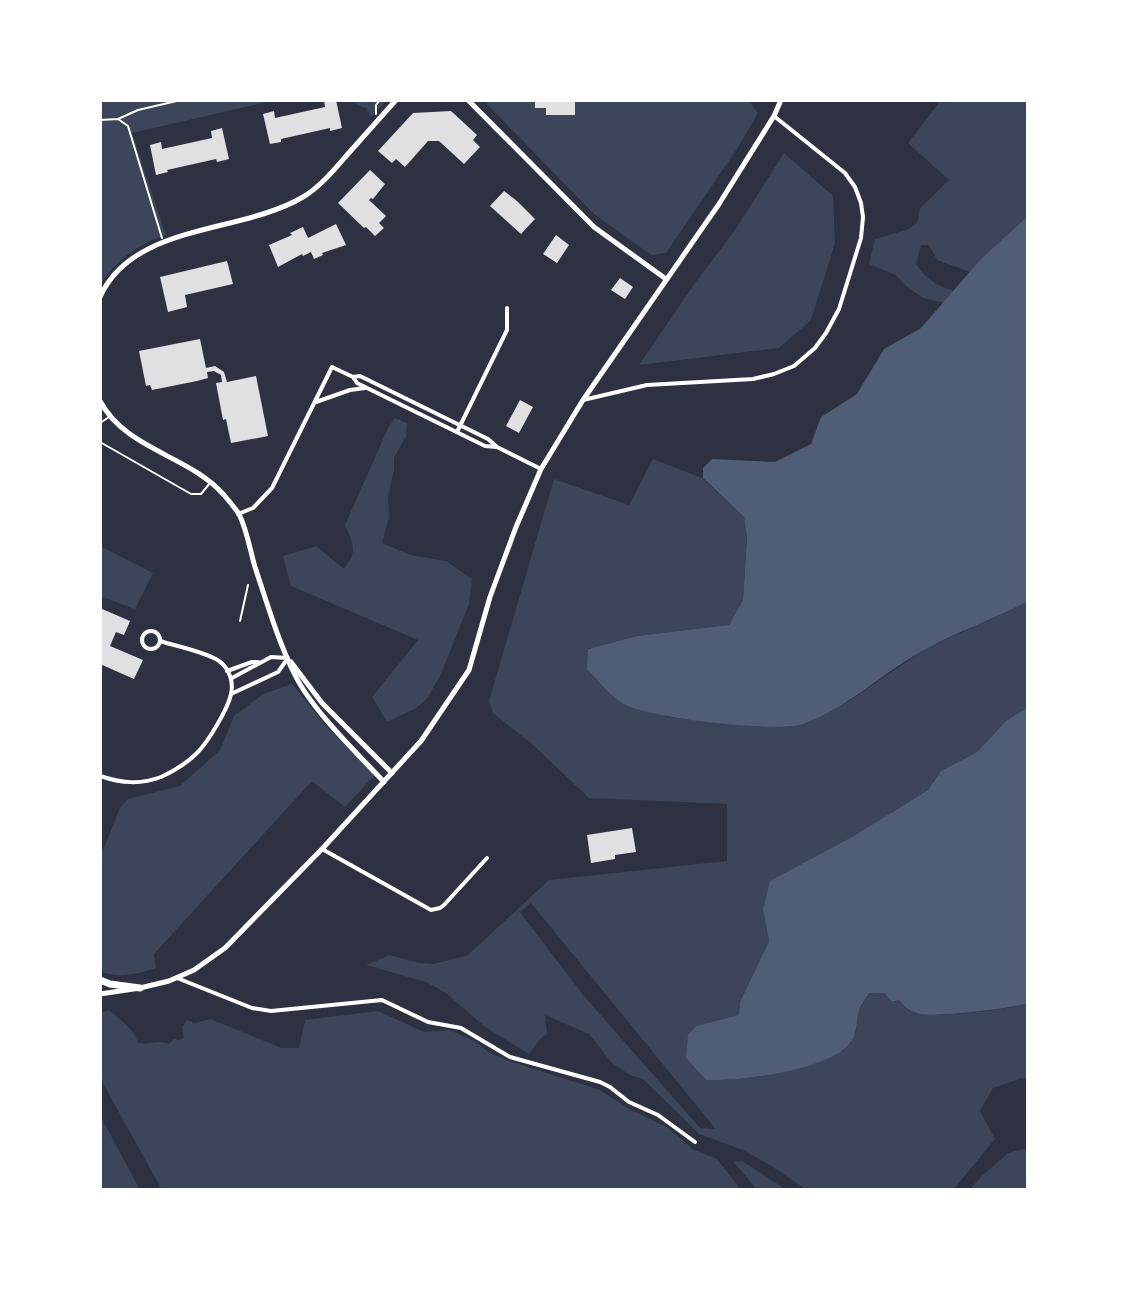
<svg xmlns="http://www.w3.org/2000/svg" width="1128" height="1290" font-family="'Archivo Narrow',sans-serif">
	<rect width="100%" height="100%" fill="#2d3142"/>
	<path fill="#3c4559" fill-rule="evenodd" d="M100 100H276L132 133 166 235C138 244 117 260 100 284Z
		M354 100H387L371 117 366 108 357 105Z
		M483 100H748L758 113 737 149 666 253 651 255 594 214Z
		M941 100H1028V223L973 273 937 260 929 245H921L916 264C927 280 938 286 956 292L948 304 923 298 905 285 896 275 869 264 875 239 909 229 917 223 920 208 949 180 908 143Z
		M784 153 833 196 835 243 811 320 779 348 639 365 695 283 735 230Z
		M395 418 407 423 406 436 394 458V470L388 496 389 518 382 543 410 555 446 561 472 579 469 604 441 674 427 699 416 708 387 722 372 697 418 640 291 586 283 556 316 546 344 569C358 552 353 543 345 525L388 428Z
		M653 459 702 478 744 517 747 539 743 600 729 625 637 636 588 649 667 717 759 726 800 725 849 701 927 648 1009 611 1028 601V707L1006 721 977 752 941 771 928 790 852 837 763 910 769 941 740 1002 739 1015 696 1026 856 1033 858 1012 869 993H885L895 1002 899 1000C903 1008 912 1012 920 1014 934 1018 1015 1009 1028 1003V1079L1022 1078 993 1088 980 1111 995 1139 953 1190H807L770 1165 743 1150 699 1134 643 1079 630 1075 612 1063 589 1034 545 1015 547 1034 540 1039 529 1054 485 1027 446 993 426 982 366 965 390 955 419 963 434 964 468 955 549 880 727 861V804L589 798 532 744 493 713 489 701 554 479 629 505ZM531 903 715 1128 714 1129 700 1128 584 996 520 912Z
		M100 546 153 573 135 609 100 596Z
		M292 684 327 727 375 775 345 807 312 781 154 954 156 968C137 974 119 979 100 971V851L103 850 120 808 128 799 180 786 220 750 234 716 263 694Z
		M109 1010C120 1020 134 1028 138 1043 150 1045 155 1039 169 1044L174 1039 179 1040 184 1038 182 1027 187 1020 195 1023 210 1019 282 1048H299L305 1020 378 1011 424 1032 450 1030 474 1041 490 1053 512 1062 600 1090 631 1110 667 1127 694 1150 717 1159 741 1190H162L100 1078V1013Z
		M100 1115 140 1190H100Z
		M1028 1148V1190H969L982 1176 1008 1153Z
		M742 1161 787 1190H757L734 1162Z"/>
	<path fill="#4f5d75" d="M1028 216V601C996 619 961 630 928 648 885 670 850 707 803 724 778 733 644 718 622 703 609 695 598 680 587 669L588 649 637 636 729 625 743 600 747 539 744 517 703 478V468L712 459 775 462 811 444 821 417 857 394 884 349 921 328 981 259Z
		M1028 707V1003C1016 1008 932 1018 920 1014 912 1012 903 1007 899 1000L892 1002 885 993H869C865 1000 859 1007 858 1015 856 1027 857 1035 849 1044 826 1071 740 1081 706 1080L686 1058 688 1035 696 1026 739 1015 740 1002 769 941 763 910 770 881 852 837 928 790 941 771 977 752 1006 721Z"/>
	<path fill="#e0e0e3" d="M324 100H336L342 128 330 131V128L281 139V142L270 144 263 114 274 111 275 118 325 107Z
		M535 100H575V115H546V108H535Z
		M451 111 477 135 473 140 480 147 464 164 439 141H428L405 167 396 159 392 163 378 151 413 113Z
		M222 128 229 159 217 162 216 159 167 170 168 172 156 175 150 145 161 142 162 149 212 138 211 131Z
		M370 170 385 184 373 199 371 198 369 200 386 216 379 223 384 228 375 236 366 227 364 228 338 203Z
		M504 191 517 201 535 219 521 234 490 206Z
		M336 224 346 245 322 253 323 255 314 259 311 252 303 256 302 254 278 267 269 245 292 235 290 233 303 227 308 238Z
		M556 235 569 245 557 263 543 254Z
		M227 261 233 284 185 295 187 307 168 312 160 277Z
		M620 278 633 287 625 299 611 290Z
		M200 339 206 368 215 366 224 372 227 382 256 376 268 436 231 443 226 419 223 420 216 383 222 382 221 375 214 371 207 372 208 378 197 381 152 390 150 385 146 386 139 351Z
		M520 400 533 407 519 433 506 426Z
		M100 608 130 621 124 635 116 632 110 646 143 660 134 679 100 664Z
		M632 828 636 852 615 855V859L591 863 587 835Z"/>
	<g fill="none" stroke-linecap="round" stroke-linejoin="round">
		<path stroke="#fff" stroke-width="2" d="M376 114V105L380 100
			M118 119 138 110 181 100
			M100 120 118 119 128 126 162 238
			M240 621 248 585"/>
		<path stroke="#fff" stroke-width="2" d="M100 423 109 417
			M100 442 191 494H201L210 483"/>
		<path stroke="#fff" stroke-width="4" d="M353 377 357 383 367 388 485 446 497 447
			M583 400 647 385 753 379 774 374 794 366 815 348 826 333 839 309 861 238 863 217 861 203 855 187 845 173 774 116
			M316 402 350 390 365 388
			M457 432 507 330V308
			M238 514 253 508 272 488 332 367 353 377 360 376 488 439 497 447 541 469
			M142 640a9 9 0 1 1 18 0a9 9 0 1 1-18 0Z
			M227 671 252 662H258
			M232 678 271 657 288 658
			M231 694 278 672 288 658
			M100 776C121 783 140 785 161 777 174 771 187 763 197 753 208 742 228 709 231 694 234 682 229 668 219 661 207 652 175 646 160 641
			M322 849 431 910 440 908 444 905 487 858
			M177 978 252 1008 271 1011 382 1000 428 1022 461 1028 510 1057 600 1082 610 1087 629 1102 658 1115 695 1142"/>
		<path stroke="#fff" stroke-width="5" d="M468 100 594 227 666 279
			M100 297C133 223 241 234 303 197 320 187 334 170 347 155 363 137 380 118 396 100
			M100 401C126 450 189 455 224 495 229 501 235 508 239 514 247 530 250 550 255 567 267 603 278 641 295 675 312 710 357 753 384 782
			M291 662 322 703 392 773"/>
		<path stroke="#fff" stroke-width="5" d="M100 994 140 988 169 981 194 970 225 948 322 849 421 741 469 670 490 597 516 527 541 469 583 400 719 204 774 116 781 100"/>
		<path stroke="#fff" stroke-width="7" d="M100 980 110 984 140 988"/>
	</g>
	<rect width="1128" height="1290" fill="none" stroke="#ffffff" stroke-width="204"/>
</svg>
